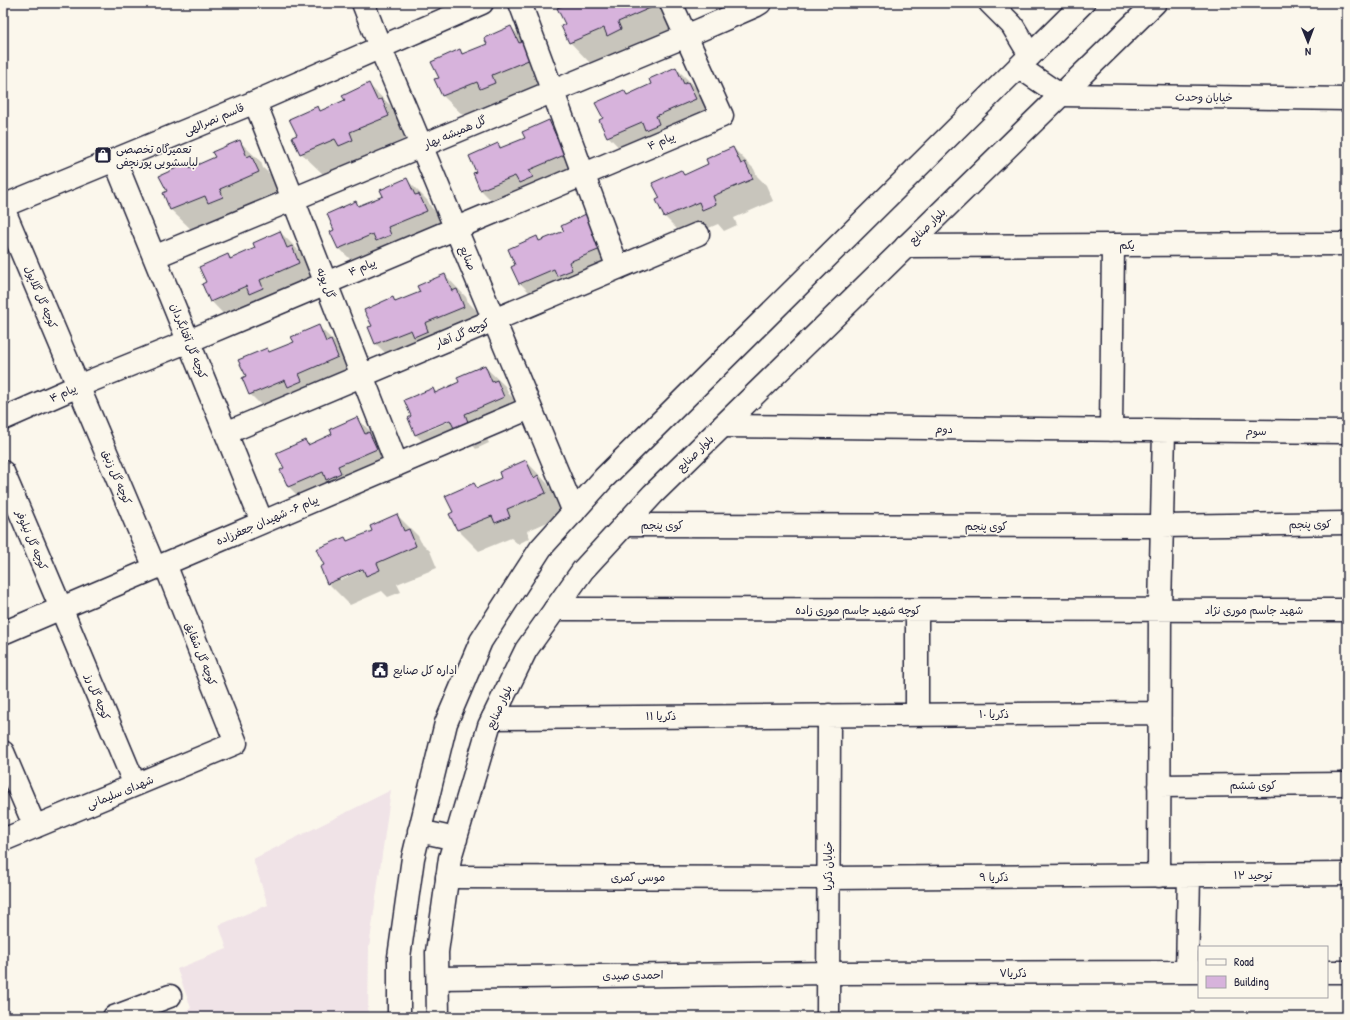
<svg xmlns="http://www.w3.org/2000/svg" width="1350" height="1020" font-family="'Patrick Hand','Playpen Sans Arabic',sans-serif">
	<rect width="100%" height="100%" fill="#fbf7ec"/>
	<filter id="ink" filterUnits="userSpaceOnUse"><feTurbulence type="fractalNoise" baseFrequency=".025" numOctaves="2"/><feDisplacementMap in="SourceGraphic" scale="8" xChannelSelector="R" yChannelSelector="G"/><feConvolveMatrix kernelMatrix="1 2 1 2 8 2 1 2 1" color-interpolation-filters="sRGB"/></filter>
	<g filter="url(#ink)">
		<path fill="#f0e3e7" d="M391 790 369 948 368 1017H174L191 1008 177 969 227 949 219 925 268 905 253 859Z"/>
		<path fill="#0003" fill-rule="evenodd" d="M572 3H663L678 27 639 43 642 51 629 56 623 50 591 64 570 42 566 25Z
			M709 3H739L718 12Z
			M511 27 532 49 552 80 465 117 443 96 436 80 440 78 460 50 464 55 488 44Z
			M676 68 697 89 700 95 709 105 716 121 629 158 608 136 604 119 624 91 628 95 652 85Z
			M369 85 391 106 393 112 403 121 409 137 370 154 374 161 361 167 355 161 323 174 301 153 298 135 318 108 322 112 346 101Z
			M549 121 571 143 589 174 502 211 481 190 474 174 478 172 498 144 502 148 526 138Z
			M239 141 261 162 263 168 273 177 280 194 193 231 171 210 164 194 168 192 188 164 192 168 216 158Z
			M733 148 754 169 757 176 766 185 773 201 734 218 737 225 724 231 718 224 686 238 665 217 661 199 681 171 685 175 709 165Z
			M407 180 428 201 431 207 440 216 447 232 360 269 339 248 336 230 355 202 360 207 384 196Z
			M280 232 301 253 304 260 313 269 319 284 232 323 211 301 208 283 228 255 232 259 256 249Z
			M536 238 541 242 622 251 589 284 593 292 580 297 573 291 541 304 520 283 516 266Z
			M445 275 466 297 468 302 478 312 485 328 445 345 449 352 436 358 430 352 398 365 376 344 369 328 373 326 393 298 397 302 421 292Z
			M318 326 340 347 359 378 272 416 250 394 247 377 267 349 271 353 295 343Z
			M484 366 506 387 508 393 518 403 485 435 489 443 476 449 470 442 437 456 416 435 433 389 437 393 461 383ZM455 418V419L428 431V429Z
			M357 418 378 439 390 454 358 487 361 495 348 501 342 494 310 508 289 487 285 469 305 441 310 445 334 435Z
			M526 461 547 483 550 488 559 498 566 514 527 531 530 538 518 544 511 538 479 551 458 530 451 514 455 512 474 484 478 489 503 478Z
			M397 515 418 536 421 542 430 551 437 568 397 584 401 592 388 597 382 591 350 605 328 583 325 566 345 538 349 542 373 532ZM367 566 368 568 340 580V577Z"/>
		<path fill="#d7b3dc" stroke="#22223b" d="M569 3H656L657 5 618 22 621 29 607 36 604 28 569 43 561 26 565 24 557 8Z
			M511 26 519 43 523 41 531 59 492 75 495 83 480 89 477 82 442 96 434 79 439 78 431 62 460 49 462 54 487 44 484 38Z
			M676 67 684 84 688 82 696 99 656 116 659 124 645 130 642 122 607 137 599 120 603 118 595 103 624 90 627 95 651 84 649 79Z
			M369 83 377 100 382 99 389 116 350 132 353 140 339 146 335 139 300 154 292 137 297 135 289 119 318 106 320 111 345 100 342 96Z
			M549 120 557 138 562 135 569 153 529 170 533 177 519 183 515 176 480 190 473 173 476 172 469 156 498 143 500 148 525 138 522 132Z
			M240 140 247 157 251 155 259 172 220 189 223 197 208 203 205 196 170 210 163 193 167 191 159 176 188 163 190 168 215 157 212 152Z
			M733 147 741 164 745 162 753 179 713 196 716 204 702 210 699 202 664 217 656 200 660 198 652 183 681 170 684 175 708 164 706 159Z
			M407 178 415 195 419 194 427 211 388 227 391 235 376 241 373 234 338 249 330 232 334 230 327 214 356 201 358 206 383 196 380 190Z
			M588 213 608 246 569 262 572 270 557 276 554 269 519 284 511 267 515 265 508 249 537 236 539 241 564 231 561 226Z
			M280 231 287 248 292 246 299 263 260 280 263 288 249 294 246 286 210 302 202 284 206 282 199 267 228 254 230 259 255 248 253 243Z
			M445 274 452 291 457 289 464 307 425 323 428 331 414 337 411 330 375 344 368 327 372 326 364 310 393 297 395 302 420 292 417 286Z
			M319 325 326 342 331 340 338 357 299 374 302 381 288 387 285 380 249 395 242 378 246 376 238 360 267 348 269 352 294 342 291 337Z
			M485 365 492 382 497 380 504 397 465 414 468 422 454 428 450 420 415 435 408 418 411 416 404 400 433 388 435 393 459 382 457 377Z
			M357 417 365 434 369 432 377 449 338 466 341 473 326 480 323 472 288 487 280 470 284 468 276 453 305 440 308 445 332 434 330 429Z
			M526 460 534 478 538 475 546 493 507 509 510 517 495 523 492 516 457 530 449 514 453 512 445 496 474 483 477 488 501 478 499 472Z
			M397 514 404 531 409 529 416 546 377 563 380 570 366 576 363 569 327 584 320 567 324 565 316 549 345 537 347 541 372 531 370 526Z"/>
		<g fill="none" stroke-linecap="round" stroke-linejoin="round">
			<g stroke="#22223b" stroke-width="25">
				<path id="minor" d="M363 3 380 47 574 512
					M520 3 618 268
					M990 3 1012 25 1030 55
					M1060 95 1347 99
					M255 102 397 465
					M115 161 262 522
					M3 206 255 102 482 3
					M3 208 155 568
					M906 246 1347 244
					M154 257 686 36 755 6 760 3
					M3 419 78 386 189 341 722 116 671 3
					M723 426 1347 432
					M1111 430 1113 245
					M226 433 698 234
					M3 472 61 608 135 785
					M624 525 1162 526 1347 523
					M555 609 1347 610
					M917 610V714
					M3 633 530 408
					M493 718 1159 713
					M3 752 35 827
					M1159 786 1347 784
					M3 840 236 743 165 564
					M1159 876 1160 610 1164 431
					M447 877 828 878 1347 874
					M1187 972 1189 876
					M1327 972H1347
					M438 978 828 973 1199 972
					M114 1017 170 996
					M828 1017 829 715"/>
			</g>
			<g stroke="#22223b" stroke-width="25">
				<path id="tertiary" d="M1019 67 1060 95
					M419 831 456 839
					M399 1017V957L413 858 446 723 481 641 541 548 604 478 1083 3
					M438 1017 437 952 450 858 489 726 526 650 583 570 653 494 1155 3"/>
			</g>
			<use href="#minor" stroke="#fbf7ec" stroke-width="22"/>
			<use href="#tertiary" stroke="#fbf7ec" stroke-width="22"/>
		</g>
	</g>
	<defs>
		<g id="shop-square" transform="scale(0.9)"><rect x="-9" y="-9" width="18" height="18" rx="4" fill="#22223b" stroke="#fbf7ec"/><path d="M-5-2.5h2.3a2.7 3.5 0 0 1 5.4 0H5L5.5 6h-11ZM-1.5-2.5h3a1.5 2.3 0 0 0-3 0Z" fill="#fff"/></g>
		<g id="civic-square" transform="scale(0.9)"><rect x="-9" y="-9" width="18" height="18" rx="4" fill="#22223b" stroke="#fbf7ec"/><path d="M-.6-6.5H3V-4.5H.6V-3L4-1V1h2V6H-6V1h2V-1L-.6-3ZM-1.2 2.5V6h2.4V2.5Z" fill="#fff"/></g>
	</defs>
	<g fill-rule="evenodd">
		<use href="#shop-square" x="103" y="155"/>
		<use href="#civic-square" x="380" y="670"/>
	</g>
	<g text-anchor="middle" stroke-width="3.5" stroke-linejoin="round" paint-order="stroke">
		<g font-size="11" fill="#22223b" stroke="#fbf7ec">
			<text transform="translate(1204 97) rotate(1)" y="4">خیابان وحدت</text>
			<text transform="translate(214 119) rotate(-23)" y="4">قاسم نصرالهی</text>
			<text transform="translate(455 132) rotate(-23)" y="4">گل همیشه بهار</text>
			<text transform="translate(661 141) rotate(-23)" y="4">پیام ۴</text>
			<text transform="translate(927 226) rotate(-44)" y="4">بلوار صنایع</text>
			<text x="1127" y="249">یکم</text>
			<text transform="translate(468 258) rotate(68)" y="4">صنایع</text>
			<text transform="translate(362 267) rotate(-23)" y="4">پیام ۴</text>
			<text transform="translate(326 283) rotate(69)" y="4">گل پونه</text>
			<text transform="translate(41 297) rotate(67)" y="4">کوچه گل گلاپول</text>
			<text transform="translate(462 333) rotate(-23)" y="4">کوچه گل آهار</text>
			<text transform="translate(189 341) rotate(68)" y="4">کوچه گل آفتابگردان</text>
			<text transform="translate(63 393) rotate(-24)" y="4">پیام ۴</text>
			<text transform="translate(944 429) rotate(1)" y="4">دوم</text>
			<text x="1256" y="435">سوم</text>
			<text transform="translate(695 453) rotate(-44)" y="4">بلوار صنایع</text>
			<text transform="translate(117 477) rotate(67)" y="4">کوچه گل زنبق</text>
			<text transform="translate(267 520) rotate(-23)" y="4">پیام ۶- شهیدان جعفرزاده</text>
			<text transform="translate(1310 524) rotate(-1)" y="4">کوی پنجم</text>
			<text x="662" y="529">کوی پنجم</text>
			<text x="986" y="530">کوی پنجم</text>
			<text transform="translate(32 540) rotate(67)" y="4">کوچه گل نیلوفر</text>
			<text x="858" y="614">کوچه شهید جاسم موری زاده</text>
			<text x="1254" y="614">شهید جاسم موری نژاد</text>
			<text transform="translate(201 654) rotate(68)" y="4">کوچه گل شقایق</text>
			<text transform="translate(98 697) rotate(68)" y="4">کوچه گل رز</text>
			<text transform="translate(499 707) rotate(-65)" y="4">بلوار صنایع</text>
			<text x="994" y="718">ذکریا ۱۰</text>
			<text x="661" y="720">ذکریا ۱۱</text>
			<text x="1253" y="789">کوی ششم</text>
			<text transform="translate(120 792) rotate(-22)" y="4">شهدای سلیمانی</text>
			<text transform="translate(828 866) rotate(-90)" y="4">خیابان ذکریا</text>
			<text x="1253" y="879">توحید ۱۲</text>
			<text x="638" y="881">موسی کمری</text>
			<text x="994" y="881">ذکریا ۹</text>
			<text x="1013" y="977">ذکریا۷</text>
			<text transform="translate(633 975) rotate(-1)" y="4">احمدی صیدی</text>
		</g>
		<g font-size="11" fill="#22223b" stroke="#fbf7ec" text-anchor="start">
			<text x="116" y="153">تعمیرگاه تخصصی<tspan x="116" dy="13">لباسشویی پورنجفی</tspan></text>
			<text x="393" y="674">اداره کل صنایع</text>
		</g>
	</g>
	<rect width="1350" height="1020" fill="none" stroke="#fbf7ec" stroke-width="16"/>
	<rect x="8" y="8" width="1334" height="1004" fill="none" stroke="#22223b" stroke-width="1.5" filter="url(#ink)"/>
	<rect x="1198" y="946" width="130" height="52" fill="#fbf7ec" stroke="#a4a2a5"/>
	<rect x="1206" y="959" width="20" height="6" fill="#fbf7ec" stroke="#a4a2a5"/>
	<text x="1234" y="966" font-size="12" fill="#22223b">Road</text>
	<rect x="1206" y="976" width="20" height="12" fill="#d7b3dc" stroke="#a4a2a5"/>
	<text x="1234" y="986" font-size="12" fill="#22223b">Building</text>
	<g transform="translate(1308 42) rotate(179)" stroke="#fbf7ec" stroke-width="3" paint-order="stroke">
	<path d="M0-3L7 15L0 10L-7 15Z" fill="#22223b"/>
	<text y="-6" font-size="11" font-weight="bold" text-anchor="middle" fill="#22223b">N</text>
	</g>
</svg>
